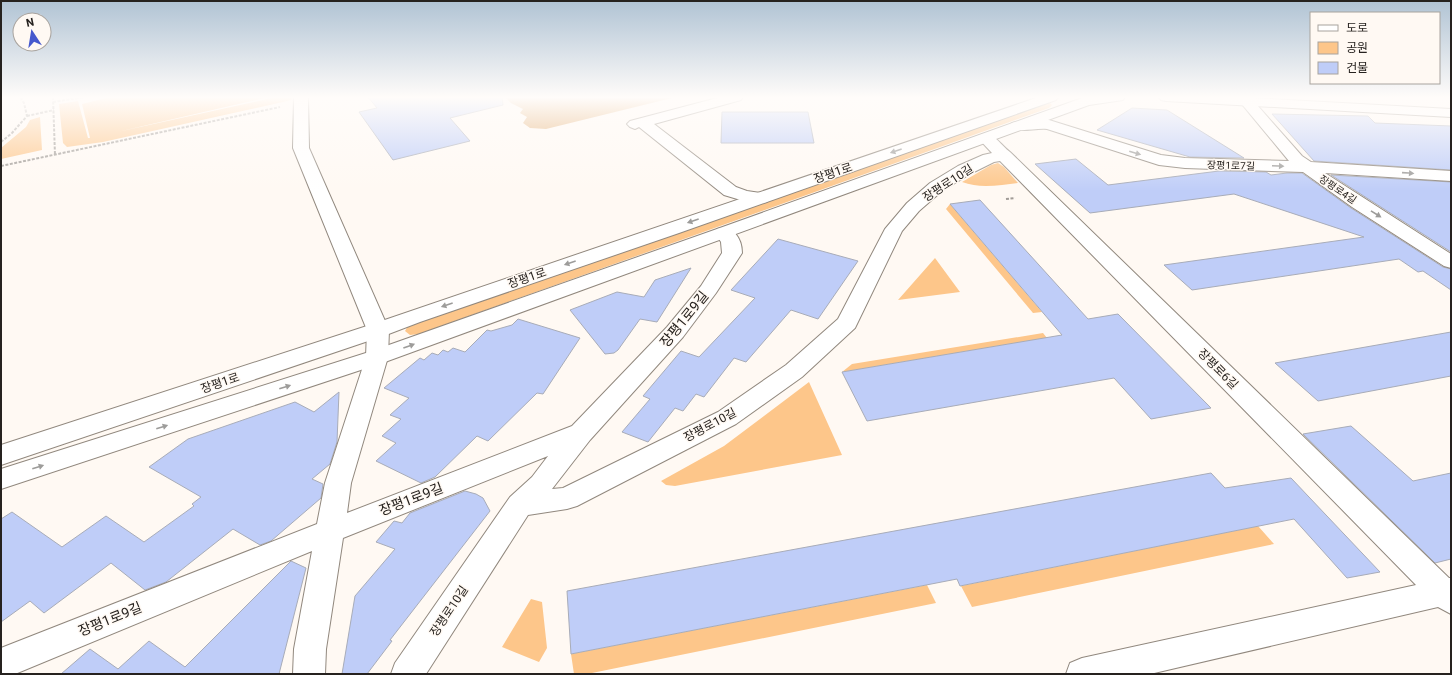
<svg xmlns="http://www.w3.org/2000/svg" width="1452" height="675" font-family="Roboto,'Noto Sans KR',sans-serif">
	<rect width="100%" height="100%" fill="#fff9f3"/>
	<path fill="#fdc68a" d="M106 97H269L117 132 272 98V97H293L291 100 283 102 103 142 67 147 63 143 59 104 78 101 88 138H90L82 104 106 98Z
		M1049 102 1052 105 1049 108 419 334 410 335 405 331 408 326Z
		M40 117 42 150 1 159V148L26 127 30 120Z
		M998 163 1004 167 1018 183C1000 185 980 189 962 182L991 165Z
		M950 204 1042 312 1033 313 946 209Z
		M935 258 960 292 898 300Z
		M1043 333 1047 338 842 372 852 364Z
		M809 382 842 455 675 486 666 485 661 481 724 446Z
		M1258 526 1274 544 972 607 961 586Z
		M927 585 936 603 587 674H574L571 654Z
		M531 599 542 602 547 648 539 662 502 647Z"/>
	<path fill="#e0a869" d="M505 97H676L546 129 530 128 523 123 527 117 520 113 523 109 511 103Z"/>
	<path fill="#bfcdf8" stroke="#a8acb8" d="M368 97H502L503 105 450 118 470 141 393 160 359 112 377 108Z
		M1132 108 1167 110 1244 158 1190 157 1097 130Z
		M722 112H808L814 143H721Z
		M1272 114 1368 116 1375 123 1451 126V170L1314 161Z
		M1076 159 1108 185 1219 171 1266 172 1271 175 1287 173H1302L1351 208 1443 267 1451 269V290L1423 271 1418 272 1399 259 1192 290 1164 265 1364 237 1234 194 1090 213 1035 164Z
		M1331 175 1451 182V252Z
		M980 200 1088 319 1118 314 1211 408 1151 419 1114 378 867 421 842 372 1062 335 950 204Z
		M778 239 858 261 818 319 791 310 746 362 734 358 704 397 696 394 683 411 675 408 648 442 622 432 650 399 643 396 681 351 699 357 755 298 731 290Z
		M691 268 657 322 640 319 618 350 614 353 605 354 570 310 617 292 644 297 655 280Z
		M518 319 580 338 543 394 537 393 488 441 477 436 435 477 421 483 376 461 396 443 382 436 401 419 390 415 409 398 384 388 420 358 424 360 432 353 438 355 443 350 448 352 453 348 465 352 487 330 491 331 512 325Z
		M1451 332V376L1318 401 1275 363Z
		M339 392 337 442 330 464 312 479 323 484 321 498 271 541 260 545 233 529 166 582 145 590 111 563 44 613 30 601 1 622V519L12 512 62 547 106 516 144 542 194 506 192 504 201 497 149 467 188 439 295 402 314 412Z
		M1351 426 1413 481 1451 473V559L1435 563 1303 434Z
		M1211 473 1225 488 1291 478 1380 572 1347 578 1294 519 960 586 957 579 571 654 567 591Z
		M465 491 476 494 483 498 490 511 390 640 392 641 367 674H342L355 596 395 549 376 542 394 521 402 523 410 513Z
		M291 561 306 568 279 674H61L90 649 118 669 149 641 185 667Z"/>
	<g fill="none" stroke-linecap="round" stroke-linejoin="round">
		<g stroke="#91887e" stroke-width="2">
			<path id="minor" d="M294 97H308L309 148 389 330 388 357 351 483 347 513 572 426 667 327 701 286 722 253 721 242 715 233 717 229C733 225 742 238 742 253L716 293 683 337 590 440 552 489 563 488 718 412 786 365 838 319 885 229 907 203 930 183 958 166 983 155 992 153 978 138 981 135C994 131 1000 145 1010 152L1449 578H1451V614L1438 607 1150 674H1066L1070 663 1082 658 1416 585 1000 161 994 162 970 174 942 191 919 211 902 231 855 328 802 377 736 424 577 506 567 509 528 515 426 674H391L395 663 510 497 532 477 548 456 343 538 326 649 325 674H293L294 649 312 551 15 674H1V648L317 524 325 483 366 357 367 330 293 148Z
				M721 97H743L741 100 654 124 736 187 747 191 767 194 770 198 767 202 761 203 744 201 724 195 639 127 635 129 630 127 627 124 630 121Z
				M1236 97H1250L1302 156 1311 162 1451 171V181L1325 173 1451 254V268L1444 266 1352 207 1303 172 1185 168 1159 165 1047 129C1036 128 1023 132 1012 129L1009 126 1012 123C1024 120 1036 120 1049 120L1161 155 1185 158 1289 161Z"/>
		</g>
		<g stroke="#91887e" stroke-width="2">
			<path id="tertiary" d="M1039 97H1058L1056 100 679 233 420 322 386 335 1 465V445L370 325Z
				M1085 97H1125L1123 100 1089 105 385 362 1 489V469L369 352 717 229Z
				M1159 97H1234L1451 109V117L1166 101 1161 100Z"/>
		</g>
		<path stroke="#a19c97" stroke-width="2" stroke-dasharray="3 1.5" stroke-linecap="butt" d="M53 97 55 155
			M53 102 84 97
			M27 116 54 110
			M1 142 12 133 27 116 24 103 20 97
			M1 166 280 107
			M1006 199 1015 198"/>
		<use href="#minor" fill="#fff" fill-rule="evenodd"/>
		<use href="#tertiary" fill="#fff" fill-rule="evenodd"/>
	</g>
	<defs><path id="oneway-solid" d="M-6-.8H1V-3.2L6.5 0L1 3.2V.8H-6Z"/></defs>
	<g fill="#9d9c9a">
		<use href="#oneway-solid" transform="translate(896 151) rotate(161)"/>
		<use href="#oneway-solid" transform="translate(1135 153) rotate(16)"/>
		<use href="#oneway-solid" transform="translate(1278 166) rotate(2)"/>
		<use href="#oneway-solid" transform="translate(1408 173) rotate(4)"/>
		<use href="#oneway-solid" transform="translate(1376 214) rotate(32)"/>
		<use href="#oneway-solid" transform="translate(693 221) rotate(161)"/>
		<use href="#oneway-solid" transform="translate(570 263) rotate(161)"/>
		<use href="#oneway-solid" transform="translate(447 305) rotate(161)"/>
		<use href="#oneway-solid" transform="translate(409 346) rotate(-20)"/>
		<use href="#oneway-solid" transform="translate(285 387) rotate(-18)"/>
		<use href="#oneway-solid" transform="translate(162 427) rotate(-18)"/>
		<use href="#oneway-solid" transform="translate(38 467) rotate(-18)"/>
	</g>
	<linearGradient id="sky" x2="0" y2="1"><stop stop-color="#b0c3d4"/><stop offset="0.51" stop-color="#fffcfa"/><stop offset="1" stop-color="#fffcfa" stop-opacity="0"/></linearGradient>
	<rect width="1452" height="191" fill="url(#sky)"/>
	<g text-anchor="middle" stroke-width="3" stroke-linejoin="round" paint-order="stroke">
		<g font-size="10" fill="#26221f" stroke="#fff9f3">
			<text transform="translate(1231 165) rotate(2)" y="4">장평1로7길</text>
			<text transform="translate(1338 189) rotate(34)" y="4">장평로4길</text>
		</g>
		<g font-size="12" fill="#26221f" stroke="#fff9f3">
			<text transform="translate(833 173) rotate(-19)" y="4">장평1로</text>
			<text transform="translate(948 183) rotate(-33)" y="4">장평로10길</text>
			<text transform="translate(527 278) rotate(-19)" y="4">장평1로</text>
			<text transform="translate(1218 369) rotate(45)" y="4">장평로6길</text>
			<text transform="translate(220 383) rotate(-19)" y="4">장평1로</text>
			<text transform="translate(710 425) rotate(-28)" y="4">장평로10길</text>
			<text transform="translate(449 611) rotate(-56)" y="4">장평로10길</text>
		</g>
		<g font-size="14" fill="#26221f" stroke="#fff9f3">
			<text transform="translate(684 319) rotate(-51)" y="5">장평1로9길</text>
			<text transform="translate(411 499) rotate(-21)" y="5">장평1로9길</text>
			<text transform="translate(110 619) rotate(-22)" y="5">장평1로9길</text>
		</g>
	</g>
	<rect width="1452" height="675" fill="none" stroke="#26221f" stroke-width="4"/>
	<rect x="1310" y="12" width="130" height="72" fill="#fff9f3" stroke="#a8a39e"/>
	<rect x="1318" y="25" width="20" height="6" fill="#ffffff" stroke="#a8a39e"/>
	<text x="1346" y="32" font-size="12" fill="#26221f">도로</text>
	<rect x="1318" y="42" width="20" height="12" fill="#fdc68a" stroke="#a8a39e"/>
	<text x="1346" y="52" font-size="12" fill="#26221f">공원</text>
	<rect x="1318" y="62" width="20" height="12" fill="#bfcdf8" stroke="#a8a39e"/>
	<text x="1346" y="72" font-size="12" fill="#26221f">건물</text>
	<g transform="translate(32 32) rotate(348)"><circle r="19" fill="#fff9f3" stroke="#a8a39e"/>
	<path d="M0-3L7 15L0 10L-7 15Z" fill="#4659cd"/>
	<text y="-6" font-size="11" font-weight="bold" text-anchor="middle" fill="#26221f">N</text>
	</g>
</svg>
